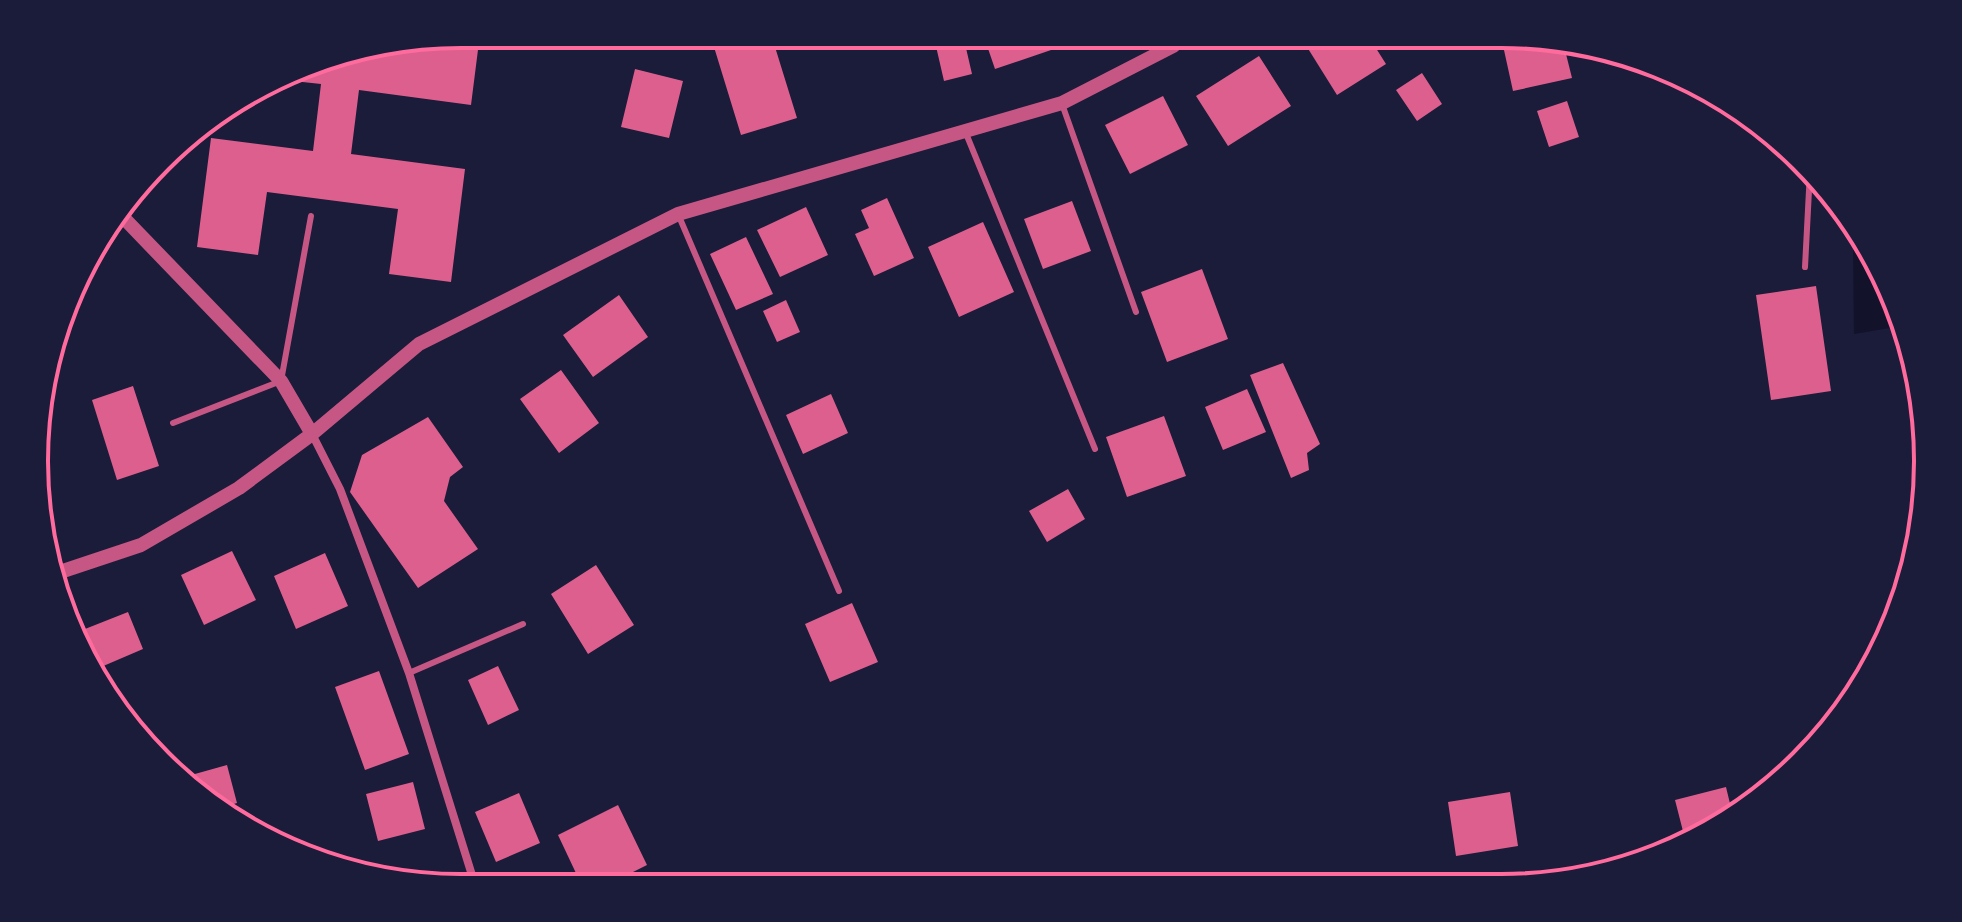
<svg xmlns="http://www.w3.org/2000/svg" width="1962" height="922" font-family="'PT Sans Narrow',sans-serif">
	<rect width="100%" height="100%" fill="#1b1b3a"/>
	<path fill="#12122b" d="M1853 235 1895 297 1901 326 1854 334Z"/>
	<path fill="#dd5f8e" d="M461 34H480L471 105 359 90 351 154 465 169 451 282 389 274 398 209 267 192 258 255 197 247 211 138 313 151 321 84 284 80 323 57Z
		M710 34H771L797 118 741 135Z
		M983 34H1049L1054 49 995 69Z
		M1327 34H1367L1386 64 1337 95 1307 47Z
		M963 35 972 74 944 81 935 42Z
		M1518 37 1573 48 1565 50 1572 78 1513 91 1502 41Z
		M1259 56 1291 106 1228 146 1196 96Z
		M635 69 683 81 669 138 621 127Z
		M1422 73 1442 104 1417 121 1396 90Z
		M1163 96 1188 145 1130 174 1105 125Z
		M1567 101 1579 137 1549 147 1537 111Z
		M887 198 914 258 874 276 855 234 869 228 861 210Z
		M1072 201 1091 251 1043 269 1024 219Z
		M806 207 828 255 780 277 757 230Z
		M983 222 1014 292 959 317 928 247Z
		M746 237 773 294 736 310 710 254Z
		M1202 269 1228 339 1167 362 1141 292Z
		M1816 286 1831 391 1771 400 1756 295Z
		M619 295 648 337 593 377 563 335Z
		M786 300 800 332 777 342 763 311Z
		M1283 363 1320 444 1307 453 1309 470 1291 478 1250 375Z
		M561 370 599 423 559 453 520 399Z
		M133 386 159 466 117 480 92 400Z
		M1247 389 1266 432 1223 450 1205 407Z
		M831 394 848 433 803 454 786 415Z
		M1164 416 1186 476 1127 497 1106 437Z
		M428 417 463 467 450 477 444 501 478 549 418 588 350 492 362 455Z
		M1068 489 1085 519 1047 542 1029 511Z
		M232 551 256 600 204 625 181 575Z
		M325 553 348 606 296 629 274 576Z
		M596 565 634 625 588 654 551 594Z
		M852 603 878 662 830 682 805 624Z
		M128 612 143 649 101 667 85 629Z
		M498 666 519 710 488 725 468 680Z
		M379 671 409 754 365 770 335 687Z
		M227 765 237 803 221 808 177 779Z
		M413 782 425 829 378 841 366 794Z
		M1726 787 1733 816 1686 843 1675 800Z
		M1510 792 1518 846 1456 856 1448 802Z
		M519 793 540 843 496 862 475 812Z
		M618 805 647 865 601 888H583L558 835Z"/>
	<g fill="none" stroke-linecap="round" stroke-linejoin="round">
		<path stroke="#c65784" stroke-width="6" d="M1062 104 1136 312
			M965 131 1095 449
			M678 214 839 591
			M1805 267 1810 171
			M173 423 281 381 311 216
			M409 673 523 624"/>
		<path stroke="#c65784" stroke-width="8" d="M312 434 340 489 409 673 476 888"/>
		<path stroke="#c65784" stroke-width="14" d="M119 213 281 381 312 434
			M57 573 141 545 239 488 312 434 419 344 678 214 1062 103 1173 46 1188 34"/>
	</g>
	<path d="M0 0H1962V922H0ZM461 48H1501A413 413 0 0 1 1914 461V461A413 413 0 0 1 1501 874H461A413 413 0 0 1 48 461V461A413 413 0 0 1 461 48Z" fill="#1b1b3a" fill-rule="evenodd"/>
	<path fill="none" stroke="#ff6b9d" stroke-width="4" d="M461 48H1501A413 413 0 0 1 1914 461V461A413 413 0 0 1 1501 874H461A413 413 0 0 1 48 461V461A413 413 0 0 1 461 48Z"/>
</svg>
